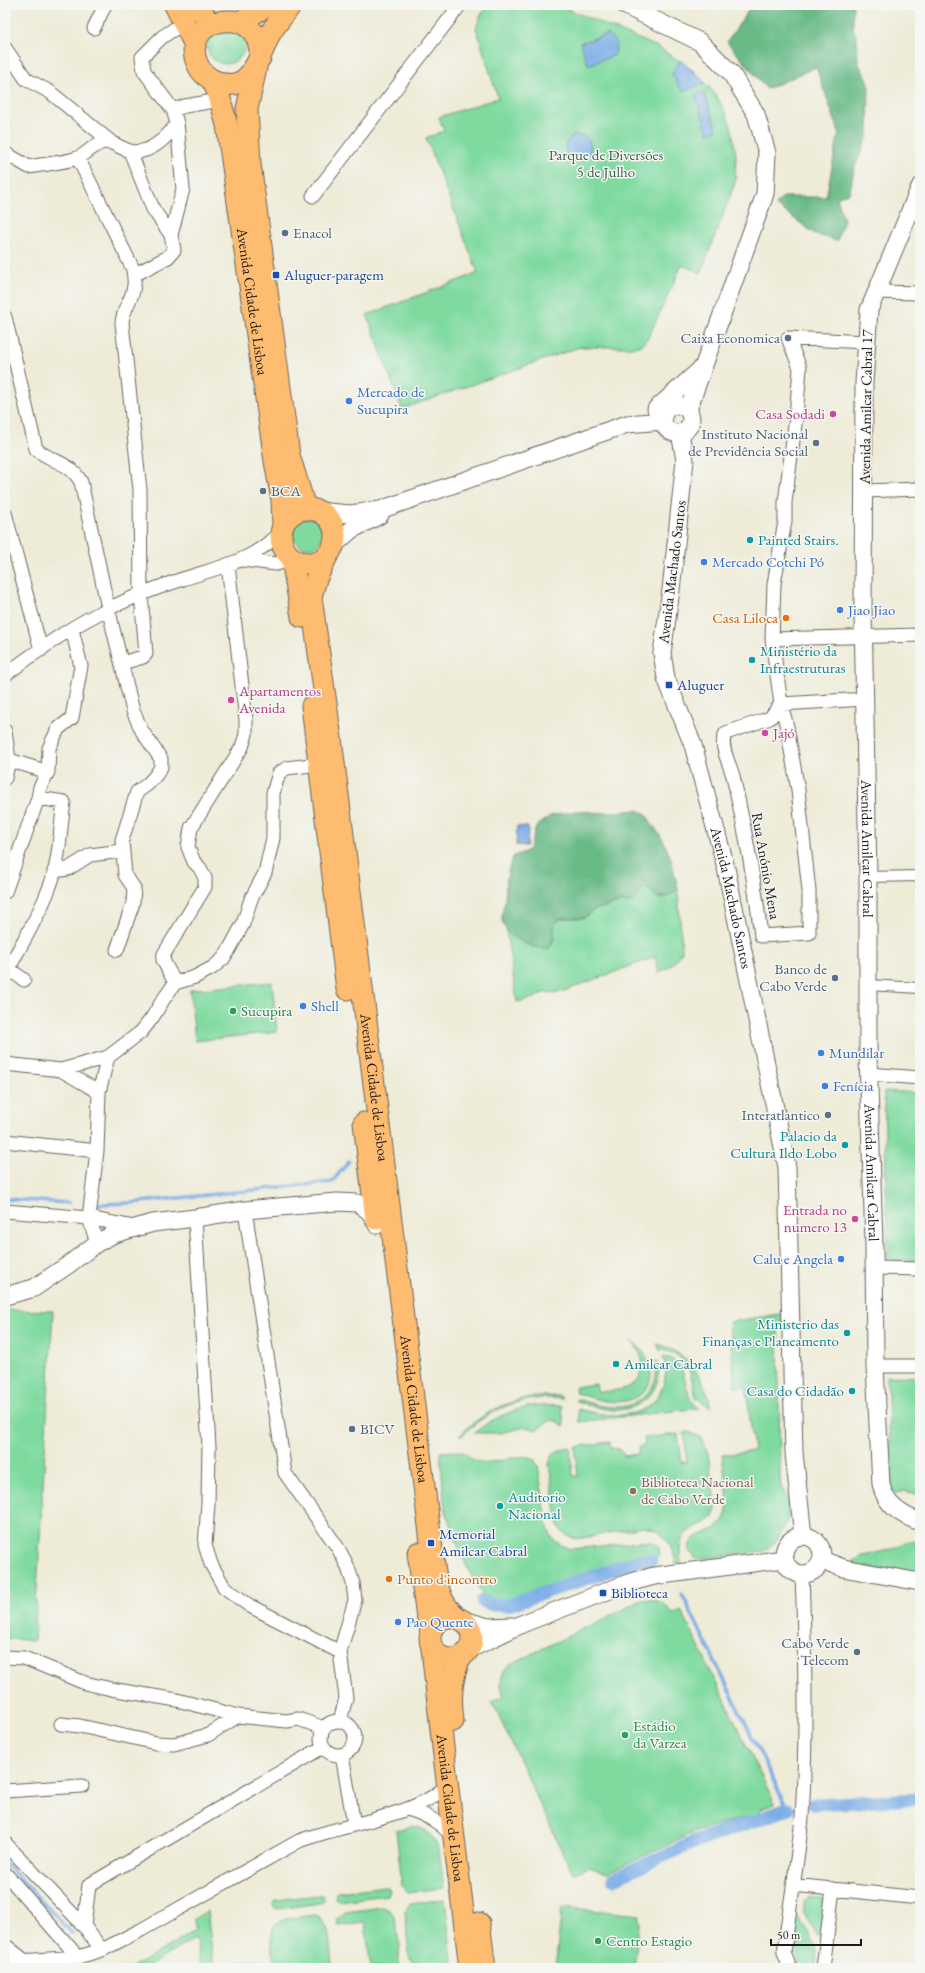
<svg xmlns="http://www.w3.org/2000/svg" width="925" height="1973" font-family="'EB Garamond',serif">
	<rect width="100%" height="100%" fill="#f6f6f2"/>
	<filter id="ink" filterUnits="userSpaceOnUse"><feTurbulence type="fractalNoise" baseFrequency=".025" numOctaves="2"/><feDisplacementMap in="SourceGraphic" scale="8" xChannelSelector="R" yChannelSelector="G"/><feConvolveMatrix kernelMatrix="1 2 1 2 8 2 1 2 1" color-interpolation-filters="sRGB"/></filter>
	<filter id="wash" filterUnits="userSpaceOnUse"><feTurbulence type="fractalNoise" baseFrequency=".012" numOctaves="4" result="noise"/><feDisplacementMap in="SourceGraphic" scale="16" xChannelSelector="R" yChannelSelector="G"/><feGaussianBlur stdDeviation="0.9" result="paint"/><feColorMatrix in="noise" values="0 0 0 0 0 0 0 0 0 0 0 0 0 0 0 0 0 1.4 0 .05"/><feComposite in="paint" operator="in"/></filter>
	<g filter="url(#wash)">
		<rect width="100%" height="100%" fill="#eeebd7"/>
		<path fill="#7fdaa0" stroke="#4e7b5e" d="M492 5H558L658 47 694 71 716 95 727 116 732 129 736 156 735 183 701 273 682 265 649 336 642 345 636 347H580L402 409 367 315 478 273 426 138 444 131 439 117 498 98 476 28 482 13Z
			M218 25 245 37C250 70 206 74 206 41Z
			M293 533a15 15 0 1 1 30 0a15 15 0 1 1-30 0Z
			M643 888 648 889 658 898H664L678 889 682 951 672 965 659 973 655 957 561 992 543 993 534 998 517 1002 506 930C521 943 530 948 550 948L554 938V926L557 921 564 918H584L594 910 621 902 629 903 634 901Z
			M272 982 277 1032 195 1041 190 990Z
			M884 1091 920 1093V1261H888Z
			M5 1310 53 1311 34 1641 5 1638Z
			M786 1313 787 1320 778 1330 780 1477 781 1487 789 1501 788 1517 784 1529 775 1542 764 1551 700 1559 695 1558 689 1549C692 1528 718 1539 726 1514 731 1500 723 1470 722 1455L754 1451 746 1387H735L729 1322Z
			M631 1341C658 1358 659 1395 625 1401 608 1404 592 1398 576 1393L575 1387 596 1384 598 1392C607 1391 618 1391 626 1388 648 1380 646 1354 631 1341Z
			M657 1344C687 1351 706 1379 711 1408L696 1397 690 1372 684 1362 674 1353 660 1350Z
			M663 1356C693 1363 679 1393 699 1408L579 1422 578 1409C607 1417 650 1423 663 1386 666 1377 667 1366 663 1356Z
			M658 1361C663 1390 642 1411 613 1410 600 1409 589 1405 577 1402L576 1399C588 1402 600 1407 613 1407 641 1408 659 1389 656 1362Z
			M887 1376 920 1377V1495L905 1491 895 1493 892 1490Z
			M536 1396H560L562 1399C525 1394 486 1410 462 1436H459C480 1414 506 1401 536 1396Z
			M537 1405 562 1406 564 1426 554 1420 547 1422 537 1430 526 1427 500 1433H474C492 1418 514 1409 537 1405Z
			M689 1432 700 1437 708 1453 716 1509C711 1533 673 1518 681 1563L676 1564C673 1545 663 1529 643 1527L577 1539C568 1537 562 1534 558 1525L549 1464C551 1452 560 1449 570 1447L573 1476H578L575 1447 610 1442 611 1448 620 1449 624 1456 638 1454 639 1447 645 1444 644 1438 678 1434 682 1463 687 1462 684 1433Z
			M461 1451C468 1453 471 1461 479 1462 495 1465 520 1452 533 1458L538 1466 548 1529C552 1540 560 1546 571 1549L651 1541 659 1546 660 1556 634 1558 512 1600C504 1601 495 1604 488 1599 474 1591 450 1528 446 1511 442 1492 442 1472 440 1452Z
			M908 1541 920 1542V1578L849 1564 863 1556 893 1549Z
			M649 1599 663 1603 673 1614 681 1610 775 1804 759 1810 758 1814 695 1832 607 1873 589 1867 573 1874 492 1702 504 1696C499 1684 500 1674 509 1665L642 1600Z
			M412 1826C443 1829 440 1865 444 1888L408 1892 402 1886 396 1830Z
			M385 1886 388 1887 390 1891 387 1895 339 1901 335 1898 336 1893 338 1892Z
			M319 1895H322L324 1900 320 1903 277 1909 273 1906V1904L276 1900Z
			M808 1897 821 1898 824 1902 821 1936H817L804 1912V1901Z
			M445 1899 453 1968H416L409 1957 405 1911 410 1904Z
			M383 1907 391 1911C398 1919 402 1959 397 1968H371L365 1923 338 1926V1919L345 1912Z
			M562 1907 640 1915 634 1968H555Z
			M207 1911 214 1966 260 1960 261 1968H200L196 1938 148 1966 149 1968H132L195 1930 194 1919Z
			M315 1915C331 1918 330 1950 332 1964L330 1968H275C269 1919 266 1921 315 1915Z
			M798 1916 818 1951 815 1968H799C795 1961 799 1956 799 1949 800 1938 790 1925 798 1916Z"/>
		<path fill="#67ba86" stroke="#426b51" d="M752 5H853V28L857 38 858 62 869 83 868 136 854 169 850 192 837 198 844 220 837 241 815 234 776 205 783 197H826L839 132 816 67 767 89 727 42Z
			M637 810 645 813 663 840 671 859 678 889 667 897 658 898 648 889 643 888 630 903 621 902 594 910 584 918H561L555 923 553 941 547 949C531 948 504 938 502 919 501 911 505 905 505 898 506 883 507 869 514 856L525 852 530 848 536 827 550 816 576 811 603 813Z"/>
		<path fill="#7bade7" stroke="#4c6482" d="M608 34 616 43 615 55 588 65 580 43Z
			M680 60 706 83 682 91 672 74Z
			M704 92 717 130 708 133 695 95Z
			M565 148a13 13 0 1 1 26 0a13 13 0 1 1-26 0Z
			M517 826 528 827 527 846 516 845Z"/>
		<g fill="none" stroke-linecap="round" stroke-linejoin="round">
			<path stroke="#7bade7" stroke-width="3.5" d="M5 1199 69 1203
				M99 1204 130 1203 332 1182 349 1161
				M682 1594 782 1798 788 1809 800 1807
				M5 1863 72 1933"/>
			<path stroke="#7bade7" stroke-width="13" d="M482 1601 493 1605H508L638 1561 651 1560
				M814 1804 920 1799
				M613 1879 697 1841 788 1809"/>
		</g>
	</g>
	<g filter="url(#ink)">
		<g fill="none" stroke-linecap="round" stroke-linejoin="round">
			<g stroke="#66645d" stroke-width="12">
				<path id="pedestrian" d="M868 877 920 876
					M868 985 920 988"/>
			</g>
			<g stroke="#66645d" stroke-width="15">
				<path id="minor" d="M94 28 105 5
					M5 48 26 79 50 92 111 142
					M173 110 185 106 220 100
					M130 151 153 209 171 235 183 189 177 123
					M5 153 29 167C43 164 64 163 77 158 86 155 92 146 101 143 113 140 119 148 130 151 148 156 168 137 177 123L173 110 144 71 142 57 162 37 185 22
					M78 158 133 269C133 274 135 280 134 285 133 300 123 307 122 323L140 490 141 594 146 654 143 657 122 663
					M313 196 460 5
					M134 275 168 257 174 250 171 235
					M875 292 920 293
					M5 317 36 449C53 463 69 461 81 482L108 608 133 711 142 731 161 759V767L156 775 148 784 137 792 122 840 125 875 134 888 133 903 117 950
					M864 491 920 489
					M5 513 41 650
					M243 560 276 564 292 559
					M772 639 920 635
					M5 675C38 651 72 625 110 608 133 597 158 587 183 579 222 566 253 562 282 530
					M781 704 770 718 726 733C718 744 730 764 733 776 745 829 755 882 761 936L809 933V891L798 790 787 727 781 704 772 639 774 584 785 521V502L796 417 800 368 788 338 866 342
					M781 704 866 699
					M5 731 9 760 48 772
					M5 778 9 760
					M54 871 68 869 90 855 122 851
					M5 892 38 798 40 787 48 772 49 748 58 729 72 718 81 666 72 629
					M5 966 24 980
					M9 968C23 941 40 914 50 886 60 860 60 829 64 802L38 798
					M175 983 163 960 164 954 205 887V878L200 868 194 862 188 847 191 828 242 747 246 734V720L228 565
					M5 1064 61 1070 99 1092 97 1151 89 1218 97 1243
					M61 1070 108 1057
					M869 1074 920 1078
					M99 1092 108 1057 141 1032 152 1018 163 1000 175 983 195 977 212 968 223 959 230 948 243 924 251 899 265 873 273 838V793L279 773 287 768 319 764
					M5 1141 97 1151
					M245 1210 285 1473 338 1548 347 1565 353 1583 355 1600 340 1652 346 1698 340 1721
					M5 1211 89 1218 134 1227
					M195 1218 209 1447 208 1504 205 1545 211 1564 224 1587 250 1606 340 1652
					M875 1268 920 1269
					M875 1366H920
					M5 1657 24 1658 85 1683 111 1689 177 1700 238 1716 287 1721 298 1719 324 1728
					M321 1738a17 17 0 1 1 34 0a17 17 0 1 1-34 0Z
					M61 1724 80 1726 156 1743 174 1744 208 1735 238 1716
					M342 1755 354 1824
					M5 1791 82 1786
					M408 1809C427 1815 440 1822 453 1837
					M5 1843 84 1926 102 1950 141 1930 299 1841C338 1825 425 1815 448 1783
					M5 1873 78 1957
					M793 1885 920 1898
					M84 1926 89 1885 323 1747
					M5 1945 24 1960
					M5 1962 78 1957 102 1950
					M790 1968 784 1953C789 1908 798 1862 802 1817 807 1736 805 1655 802 1574
					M823 1968 833 1889"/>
			</g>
			<g stroke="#66645d" stroke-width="19">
				<g id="tertiary">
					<path d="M624 5 700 42 731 73 756 114 767 153 765 194 688 410"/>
					<path id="s1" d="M920 187 869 310 864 383 863 612 868 877V1055L874 1244 875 1366 881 1484C885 1505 901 1515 920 1522"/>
					<circle cx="677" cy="419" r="14"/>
					<path d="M656 409 702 368"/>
					<path id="s2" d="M680 433 685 460 671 590 662 653 666 678 693 745 726 868 787 1167 794 1453 803 1536"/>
					<path d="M317 511 350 514 380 510 627 424 663 421"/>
					<path d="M332 547 351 530 380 515"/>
					<path d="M5 1296 34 1288 68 1265 97 1243 114 1234 153 1223 195 1218 245 1210 337 1202 357 1203 362 1206 370 1212 377 1225"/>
					<circle cx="803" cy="1555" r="19"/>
					<path d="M822 1560 843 1568 920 1582"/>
					<path d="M463 1620 488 1627 512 1626"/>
					<path d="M470 1649 524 1623 628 1583 654 1576 784 1559"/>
				</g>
			</g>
			<g stroke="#66645d" stroke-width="23">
				<g id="primary">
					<path d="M175 5 195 45"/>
					<path d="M195 5 203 13 209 24"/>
					<path d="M241 21 268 5"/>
					<path d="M260 58C263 0 178 16 197 63 201 73 208 79 218 82 252 95 260 53 271 32 277 23 284 14 291 5"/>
					<path d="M256 68 247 109 250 164 289 455 304 504 310 510"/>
					<path id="s3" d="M212 80 218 92 227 125 275 461 282 500 283 525"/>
					<circle cx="308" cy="536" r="27"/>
					<path id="s4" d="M328 554 316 579 311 597 331 739 434 1566C437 1586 440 1604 457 1617"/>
					<path d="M292 559 302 617"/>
					<path d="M312 706 347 989"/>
					<path d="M364 1123 376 1219"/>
					<path d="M418 1553 426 1610 431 1631"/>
					<circle cx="451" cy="1638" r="21"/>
					<path id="s5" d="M432 1648C443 1755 457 1861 470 1968"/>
					<path d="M453 1721C450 1696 451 1682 460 1657"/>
					<path d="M479 1923 485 1968"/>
				</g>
			</g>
			<use href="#pedestrian" stroke="#fff" stroke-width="10"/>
			<use href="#minor" stroke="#fff" stroke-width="13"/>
			<use href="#tertiary" stroke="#fff" stroke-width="17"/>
			<use href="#primary" stroke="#febc70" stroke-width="21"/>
		</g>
	</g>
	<g fill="#5c6f8a" stroke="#f6f6f2" stroke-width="1.5">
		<circle cx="285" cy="233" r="4"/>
		<circle cx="788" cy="338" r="4"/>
		<circle cx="816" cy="443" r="4"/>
		<circle cx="263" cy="491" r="4"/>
		<circle cx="835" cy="978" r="4"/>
		<circle cx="828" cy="1115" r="4"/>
		<circle cx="352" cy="1429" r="4"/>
		<circle cx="857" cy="1652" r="4"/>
	</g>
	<g fill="#1a4fb4" stroke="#f6f6f2" stroke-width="1.5">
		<rect x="272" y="271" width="8" height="8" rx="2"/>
		<rect x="665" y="681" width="8" height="8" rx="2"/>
		<rect x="427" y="1539" width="8" height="8" rx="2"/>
		<rect x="599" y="1589" width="8" height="8" rx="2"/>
	</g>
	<g fill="#3f7fe0" stroke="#f6f6f2" stroke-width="1.5">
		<circle cx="349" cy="401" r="4"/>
		<circle cx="704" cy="562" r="4"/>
		<circle cx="840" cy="610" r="4"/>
		<circle cx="303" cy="1006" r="4"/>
		<circle cx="821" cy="1053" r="4"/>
		<circle cx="825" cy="1086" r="4"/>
		<circle cx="841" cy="1259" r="4"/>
		<circle cx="398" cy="1622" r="4"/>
	</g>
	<g fill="#d1479c" stroke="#f6f6f2" stroke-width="1.5">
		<circle cx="833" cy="414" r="4"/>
		<circle cx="231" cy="700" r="4"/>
		<circle cx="765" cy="733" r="4"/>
		<circle cx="855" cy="1219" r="4"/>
	</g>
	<g fill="#0f9aa8" stroke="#f6f6f2" stroke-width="1.5">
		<circle cx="750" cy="540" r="4"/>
		<circle cx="752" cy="660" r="4"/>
		<circle cx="845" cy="1145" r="4"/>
		<circle cx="847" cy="1333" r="4"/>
		<circle cx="616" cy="1364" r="4"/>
		<circle cx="852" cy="1391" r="4"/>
		<circle cx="500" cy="1506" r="4"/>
	</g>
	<g fill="#e8710a" stroke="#f6f6f2" stroke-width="1.5">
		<circle cx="786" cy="618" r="4"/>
		<circle cx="389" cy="1579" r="4"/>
	</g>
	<g fill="#2e9e5b" stroke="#f6f6f2" stroke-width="1.5">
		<circle cx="233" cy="1011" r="4"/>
		<circle cx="625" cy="1735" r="4"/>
		<circle cx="598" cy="1941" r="4"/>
	</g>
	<circle fill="#8d6e63" stroke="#f6f6f2" stroke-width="1.5" cx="633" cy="1491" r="4"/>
	<g text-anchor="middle" stroke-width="3" stroke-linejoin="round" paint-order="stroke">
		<g font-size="15" fill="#3f5e4a" stroke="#f6f6f2">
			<text x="606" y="160">Parque de Diversões<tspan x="606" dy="17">5 de Julho</tspan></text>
		</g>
		<g font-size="15" fill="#4e5e75" stroke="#f6f6f2" text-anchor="end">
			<text x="293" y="238" text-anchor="start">Enacol</text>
			<text x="780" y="343">Caixa Economica</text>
			<text x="808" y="439">Instituto Nacional<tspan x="808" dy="17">de Previdência Social</tspan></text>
			<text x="271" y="496" text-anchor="start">BCA</text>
			<text x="827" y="974">Banco de<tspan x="827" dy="17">Cabo Verde</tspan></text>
			<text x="820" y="1120">Interatlantico</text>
			<text x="360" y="1434" text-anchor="start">BICV</text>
			<text x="849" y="1648">Cabo Verde<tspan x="849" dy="17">Telecom</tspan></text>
		</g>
		<g font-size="15" fill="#164399" stroke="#f6f6f2" text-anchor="start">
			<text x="284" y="280">Aluguer-paragem</text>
			<text x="677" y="690">Aluguer</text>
			<text x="439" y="1539">Memorial<tspan x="439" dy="17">Amilcar Cabral</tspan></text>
			<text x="611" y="1598">Biblioteca</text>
		</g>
		<g font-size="15" fill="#1c1c1c" stroke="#f6f6f2">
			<text dy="5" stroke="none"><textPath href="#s3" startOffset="226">Avenida Cidade de Lisboa</textPath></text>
			<text transform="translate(866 407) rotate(-89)" y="5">Avenida Amilcar Cabral 17</text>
			<text transform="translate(672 572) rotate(-83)" y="5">Avenida Machado Santos</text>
			<text dy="5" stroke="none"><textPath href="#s1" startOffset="672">Avenida Amilcar Cabral</textPath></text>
			<text transform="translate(766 866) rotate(80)" y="5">Rua Anónio Mena</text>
			<text dy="5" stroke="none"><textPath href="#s2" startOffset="477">Avenida Machado Santos</textPath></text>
			<text dy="5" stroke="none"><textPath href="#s4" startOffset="541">Avenida Cidade de Lisboa</textPath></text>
			<text dy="5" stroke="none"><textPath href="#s1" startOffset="996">Avenida Amilcar Cabral</textPath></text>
			<text dy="5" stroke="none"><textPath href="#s4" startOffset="865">Avenida Cidade de Lisboa</textPath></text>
			<text dy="5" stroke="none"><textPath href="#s5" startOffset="161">Avenida Cidade de Lisboa</textPath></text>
		</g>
		<g font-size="15" fill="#366cbe" stroke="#f6f6f2" text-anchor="start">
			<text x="357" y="397">Mercado de<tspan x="357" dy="17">Sucupira</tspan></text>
			<text x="712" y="567">Mercado Cotchi Pó</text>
			<text x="848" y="615">Jiao Jiao</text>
			<text x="311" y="1011">Shell</text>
			<text x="829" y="1058">Mundilar</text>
			<text x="833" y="1091">Fenícia</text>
			<text x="833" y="1264" text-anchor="end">Calu e Angela</text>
			<text x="406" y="1627">Pao Quente</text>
		</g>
		<g font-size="15" fill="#b23c85" stroke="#f6f6f2" text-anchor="end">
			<text x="825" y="419">Casa Sodadi</text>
			<text x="239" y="696" text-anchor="start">Apartamentos<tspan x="239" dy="17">Avenida</tspan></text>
			<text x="773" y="738" text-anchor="start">Jajó</text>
			<text x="847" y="1215">Entrada no<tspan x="847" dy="17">numero 13</tspan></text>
		</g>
		<g font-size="15" fill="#0d838f" stroke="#f6f6f2" text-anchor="start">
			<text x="758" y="545">Painted Stairs.</text>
			<text x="760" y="656">Ministério da<tspan x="760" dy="17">Infraestruturas</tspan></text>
			<text x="837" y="1141" text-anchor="end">Palacio da<tspan x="837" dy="17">Cultura Ildo Lobo</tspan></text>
			<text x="839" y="1329" text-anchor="end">Ministerio das<tspan x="839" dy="17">Finanças e Planeamento</tspan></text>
			<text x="624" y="1369">Amilcar Cabral</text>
			<text x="844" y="1396" text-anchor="end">Casa do Cidadão</text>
			<text x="508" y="1502">Auditorio<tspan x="508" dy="17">Nacional</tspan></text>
		</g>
		<g font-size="15" fill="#c56008" stroke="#f6f6f2" text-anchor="end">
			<text x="778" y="623">Casa Liloca</text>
			<text x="397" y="1584" text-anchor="start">Punto d'incontro</text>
		</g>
		<g font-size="15" fill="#27864d" stroke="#f6f6f2" text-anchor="start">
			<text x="241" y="1016">Sucupira</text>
			<text x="633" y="1731">Estádio<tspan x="633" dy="17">da Varzea</tspan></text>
			<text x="606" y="1946">Centro Estagio</text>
		</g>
		<g font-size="15" fill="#785e54" stroke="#f6f6f2" text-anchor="start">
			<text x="641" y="1487">Biblioteca Nacional<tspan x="641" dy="17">de Cabo Verde</tspan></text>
		</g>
	</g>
	<rect width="925" height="1973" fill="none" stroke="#f6f6f2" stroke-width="20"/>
	<path d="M771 1939v6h90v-6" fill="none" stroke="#1c1c1c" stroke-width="2"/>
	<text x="777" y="1939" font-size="12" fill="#1c1c1c" stroke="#f6f6f2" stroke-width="3" paint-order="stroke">50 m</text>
</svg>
